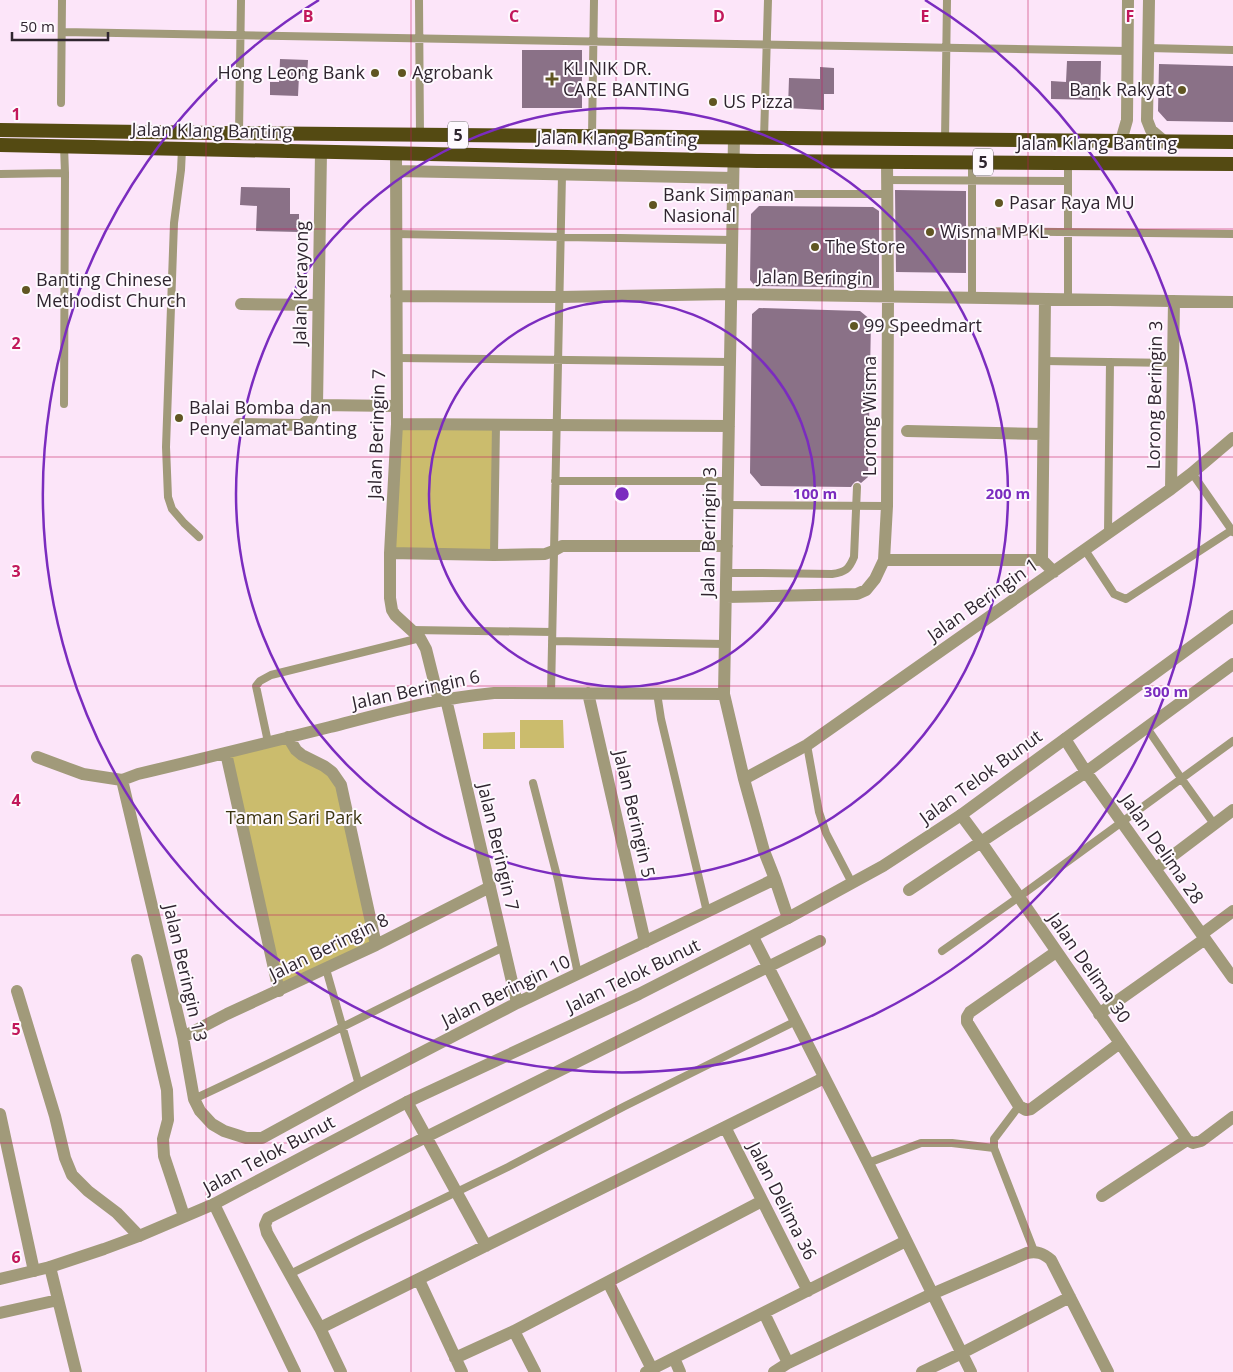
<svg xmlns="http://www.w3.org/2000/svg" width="1233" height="1372" font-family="'Open Sans',sans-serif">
	<rect width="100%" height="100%" fill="#fce5f9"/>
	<path fill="#cbbc6d" d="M397 424 496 425 494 555 391 553Z
		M520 720H563L564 748H520Z
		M515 732V749H483V733Z
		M290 739 331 773 339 784 375 943 281 989 227 755Z"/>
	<path fill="#8a7187" d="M522 50H582V108H522Z
		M280 59 308 60 307 76H299L298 96 270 95V82H279Z
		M1067 61H1101L1100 100 1051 99V81L1066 82Z
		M1159 64 1233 66V122L1167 121 1158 111Z
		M820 67 834 68V94H824V110L788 108 789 78 820 79Z
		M241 187 290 188V214H299V232L256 231 257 206 240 205Z
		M895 190 966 191V273L896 272Z
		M759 206 873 207 879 211V288L755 286 750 280 751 214Z
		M759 308 860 311 871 320 868 477 861 483 858 481 855 482 853 484 851 487 761 486 750 473 752 314Z"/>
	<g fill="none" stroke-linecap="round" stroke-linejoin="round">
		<path stroke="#a19a7a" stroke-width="8" d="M419 0 420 135
			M62 32 1128 51
			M1148 48 1233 50
			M61 103 62 0
			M239 133 241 0
			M592 136 594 0
			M764 138 768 0
			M945 140 947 0
			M182 149 181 170 174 223 166 447 168 497 172 509 184 523 199 537
			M0 174 65 173 64 146
			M886 180 1068 181
			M733 194H886
			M971 231 1233 234
			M396 234 732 240
			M972 298V162
			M1068 299V163
			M397 358 730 362
			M1044 361 1173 363
			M64 404 65 173
			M1192 473 1233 532
			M555 481H728
			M727 505 887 506
			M1108 533 1110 362
			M1085 550 1114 594 1126 599 1232 530
			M494 555 496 425
			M726 573H758
			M412 630 552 632
			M552 641 725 644
			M551 693 562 175
			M657 693 661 719 707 912
			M1147 728 1181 778 1214 824
			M268 742 256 686 260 681 271 675 420 638
			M807 745 819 812 826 833 852 883
			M533 783 558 880 578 974
			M942 951 1019 897 1233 741
			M326 969 359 1085
			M194 1099C298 1051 400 997 504 947
			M1019 1106 994 1139V1148L1034 1251
			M868 1163 921 1143H952L994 1148
			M290 1274 362 1238 508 1167 625 1106 796 1021"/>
		<path stroke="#a19a7a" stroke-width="12" d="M1149 0 1147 120 1151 130 1165 142
			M734 138 724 694 744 779 764 851 775 879 788 918
			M1121 141 1127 120 1128 0
			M396 153 397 424 390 553V598L392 610 395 615 420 638 426 649 439 701
			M396 171 733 178
			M396 296 559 297 731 294 1233 302
			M1045 299 1042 560 1054 572
			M241 304 318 305
			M317 405 397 406
			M239 424 302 425 311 418 317 405 321 152
			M397 424 729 426
			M907 431 1043 434
			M1171 489 1174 301
			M390 553 494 555 545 554 553 551 562 546H727
			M884 560H1042
			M726 597 857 594 866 590 875 579 884 560 887 506 888 296 887 161
			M588 693 645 942
			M446 699 517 1003
			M288 737 296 750 302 755 324 766 332 772 341 785 376 945
			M1065 739 1086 772 1233 978
			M226 753 279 991
			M37 757 83 774 122 780 138 774C202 759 266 743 330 727 384 713 438 698 494 693L724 694
			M744 779 807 745 1171 489 1192 473 1233 438
			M122 780 183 1037 194 1099 200 1111 212 1124 224 1131 246 1138H262L359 1085 517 1003 775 879
			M961 815 981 842 1187 1140
			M1155 869 1233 810
			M909 890 1086 772 1233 664
			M1202 934 1233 911
			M753 937 868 1163 971 1372
			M1056 952 970 1012 967 1017V1022L1019 1106 1026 1110 1031 1109 1120 1043
			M137 960 167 1090 168 1120 163 1139 164 1156 184 1216
			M17 991 55 1116 65 1158 72 1175 88 1191 117 1213 139 1236
			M1099 1014 1205 939
			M183 1037 227 1014 376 945 490 887
			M407 1102 486 1246
			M0 1114 34 1271
			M725 1127 808 1291
			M1187 1140 1193 1143 1201 1141 1233 1117
			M1102 1196 1187 1140
			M214 1204 295 1372
			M50 1267 76 1372
			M419 1280 462 1372
			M608 1282 652 1369
			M0 1313 58 1300
			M764 1313 788 1363 932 1294 1027 1253C1037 1251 1043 1253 1051 1260L1108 1372
			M320 1328 824 1078
			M514 1331 535 1372
			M455 1358 514 1331 762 1201
			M674 1358 680 1372
			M341 1372 320 1328 267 1233 265 1225 268 1218 426 1137 820 941
			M646 1372 906 1241
			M774 1372 788 1363
			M922 1372 962 1353 1070 1297"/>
		<path stroke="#a19a7a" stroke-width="12" d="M0 1279 50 1267 104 1249 139 1236 214 1204 407 1102 639 994 788 918 883 866 961 815 1233 616"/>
		<path stroke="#544a12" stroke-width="14" d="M0 130 216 133 1233 142
			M0 145 757 161 1233 164"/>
		<path stroke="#a19a7a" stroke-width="8" d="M758 573 832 574C846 572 849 569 854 557L857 487"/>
	</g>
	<path fill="none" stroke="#c2185b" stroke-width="1" stroke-opacity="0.55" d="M206 0V1372M411 0V1372M616 0V1372M822 0V1372M1028 0V1372M0 229H1233M0 457H1233M0 686H1233M0 915H1233M0 1143H1233"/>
	<g fill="none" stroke="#7b2cbf" stroke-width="2.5">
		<circle cx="622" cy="494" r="193"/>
		<circle cx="622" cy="494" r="386"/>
		<path d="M925 0A579 579 0 1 1 319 0"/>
	</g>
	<g fill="#605622" stroke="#fef9fe" stroke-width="2">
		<circle cx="375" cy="73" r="5"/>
		<circle cx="402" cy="73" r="5"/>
		<path d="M549.5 71.5h5v5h5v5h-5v5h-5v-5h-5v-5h5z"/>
		<circle cx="1182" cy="90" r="5"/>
		<circle cx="713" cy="102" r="5"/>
		<circle cx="999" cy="203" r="5"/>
		<circle cx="653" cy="205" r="5"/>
		<circle cx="930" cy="232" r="5"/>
		<circle cx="815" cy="247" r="5"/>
		<circle cx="26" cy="290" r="5"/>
		<circle cx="854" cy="326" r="5"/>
		<circle cx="179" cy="418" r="5"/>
	</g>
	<g text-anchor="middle" stroke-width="4" stroke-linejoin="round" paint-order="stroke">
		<g fill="#fef9fe" stroke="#6d656d" stroke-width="1">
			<rect x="448" y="121.5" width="20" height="27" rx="4"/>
			<rect x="973" y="148.5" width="20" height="27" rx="4"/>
		</g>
		<g font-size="16" font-weight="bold" fill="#2f252f">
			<text x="458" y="141">5</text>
			<text x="983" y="168">5</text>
		</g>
		<g font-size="18" fill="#2f252f" stroke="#fef9fe" text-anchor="start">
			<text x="563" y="75">KLINIK DR.<tspan x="563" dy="21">CARE BANTING</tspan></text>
			<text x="365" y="79" text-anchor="end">Hong Leong Bank</text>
			<text x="412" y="79">Agrobank</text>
			<text x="1172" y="96" text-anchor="end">Bank Rakyat</text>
			<text x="723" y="108">US Pizza</text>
			<text x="663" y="201">Bank Simpanan<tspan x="663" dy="21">Nasional</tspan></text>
			<text x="1009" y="209">Pasar Raya MU</text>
			<text x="940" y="238">Wisma MPKL</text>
			<text x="825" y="253">The Store</text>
			<text x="36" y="286">Banting Chinese<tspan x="36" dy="21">Methodist Church</tspan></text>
			<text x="864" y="332">99 Speedmart</text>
			<text x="189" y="414">Balai Bomba dan<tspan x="189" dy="21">Penyelamat Banting</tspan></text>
		</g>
		<g font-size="18" fill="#2f252f" stroke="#fef9fe">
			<text transform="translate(212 131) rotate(1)" y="6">Jalan Klang Banting</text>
			<text transform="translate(617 139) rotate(1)" y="6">Jalan Klang Banting</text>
			<text x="1097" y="150">Jalan Klang Banting</text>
			<text transform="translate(815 278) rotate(1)" y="6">Jalan Beringin</text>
			<text transform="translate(301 283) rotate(-89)" y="6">Jalan Kerayong</text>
			<text transform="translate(1155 395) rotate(-89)" y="6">Lorong Beringin 3</text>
			<text transform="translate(870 416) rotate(-90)" y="6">Lorong Wisma</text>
			<text transform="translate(377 434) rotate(-88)" y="6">Jalan Beringin 7</text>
			<text transform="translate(709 532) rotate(-89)" y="6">Jalan Beringin 3</text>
			<text transform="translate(983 600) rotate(-35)" y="6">Jalan Beringin 1</text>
			<text transform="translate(416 690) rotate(-12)" y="6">Jalan Beringin 6</text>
			<text transform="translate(981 777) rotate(-36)" y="6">Jalan Telok Bunut</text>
			<text transform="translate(634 814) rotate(77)" y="6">Jalan Beringin 5</text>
			<text transform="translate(498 847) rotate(77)" y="6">Jalan Beringin 7</text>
			<text transform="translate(1162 849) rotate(55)" y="6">Jalan Delima 28</text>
			<text transform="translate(329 947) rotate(-26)" y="6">Jalan Beringin 8</text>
			<text transform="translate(1089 968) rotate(55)" y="6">Jalan Delima 30</text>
			<text transform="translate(185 973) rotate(77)" y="6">Jalan Beringin 13</text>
			<text transform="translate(633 976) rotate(-26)" y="6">Jalan Telok Bunut</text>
			<text transform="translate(506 991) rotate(-26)" y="6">Jalan Beringin 10</text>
			<text transform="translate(269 1155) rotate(-28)" y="6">Jalan Telok Bunut</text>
			<text transform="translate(782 1201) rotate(63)" y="6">Jalan Delima 36</text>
		</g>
		<g font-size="18" fill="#3a3310" stroke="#fef9fe">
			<text x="294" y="824">Taman Sari Park</text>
		</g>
	</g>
	<g font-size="16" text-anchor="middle" font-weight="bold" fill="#c2185b" stroke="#fef9fe" stroke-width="4" stroke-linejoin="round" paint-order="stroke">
		<text x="308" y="22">B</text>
		<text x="514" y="22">C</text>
		<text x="719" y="22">D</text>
		<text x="925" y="22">E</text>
		<text x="1130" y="22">F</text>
		<text x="16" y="120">1</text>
		<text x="16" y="349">2</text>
		<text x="16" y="577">3</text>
		<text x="16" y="806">4</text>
		<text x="16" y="1035">5</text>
		<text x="16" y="1263">6</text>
	</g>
	<circle cx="622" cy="494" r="8" fill="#7b2cbf" stroke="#fef9fe" stroke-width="2.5"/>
	<g font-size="15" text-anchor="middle" font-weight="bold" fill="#7b2cbf" stroke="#fef9fe" stroke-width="4" stroke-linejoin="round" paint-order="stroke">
		<text x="815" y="499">100 m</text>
		<text x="1008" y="499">200 m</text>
		<text x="1166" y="697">300 m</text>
	</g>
	<path d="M12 32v8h96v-8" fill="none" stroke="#2f252f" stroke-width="2.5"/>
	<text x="20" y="32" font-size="15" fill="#2f252f" stroke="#fef9fe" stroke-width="4" paint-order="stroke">50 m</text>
</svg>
